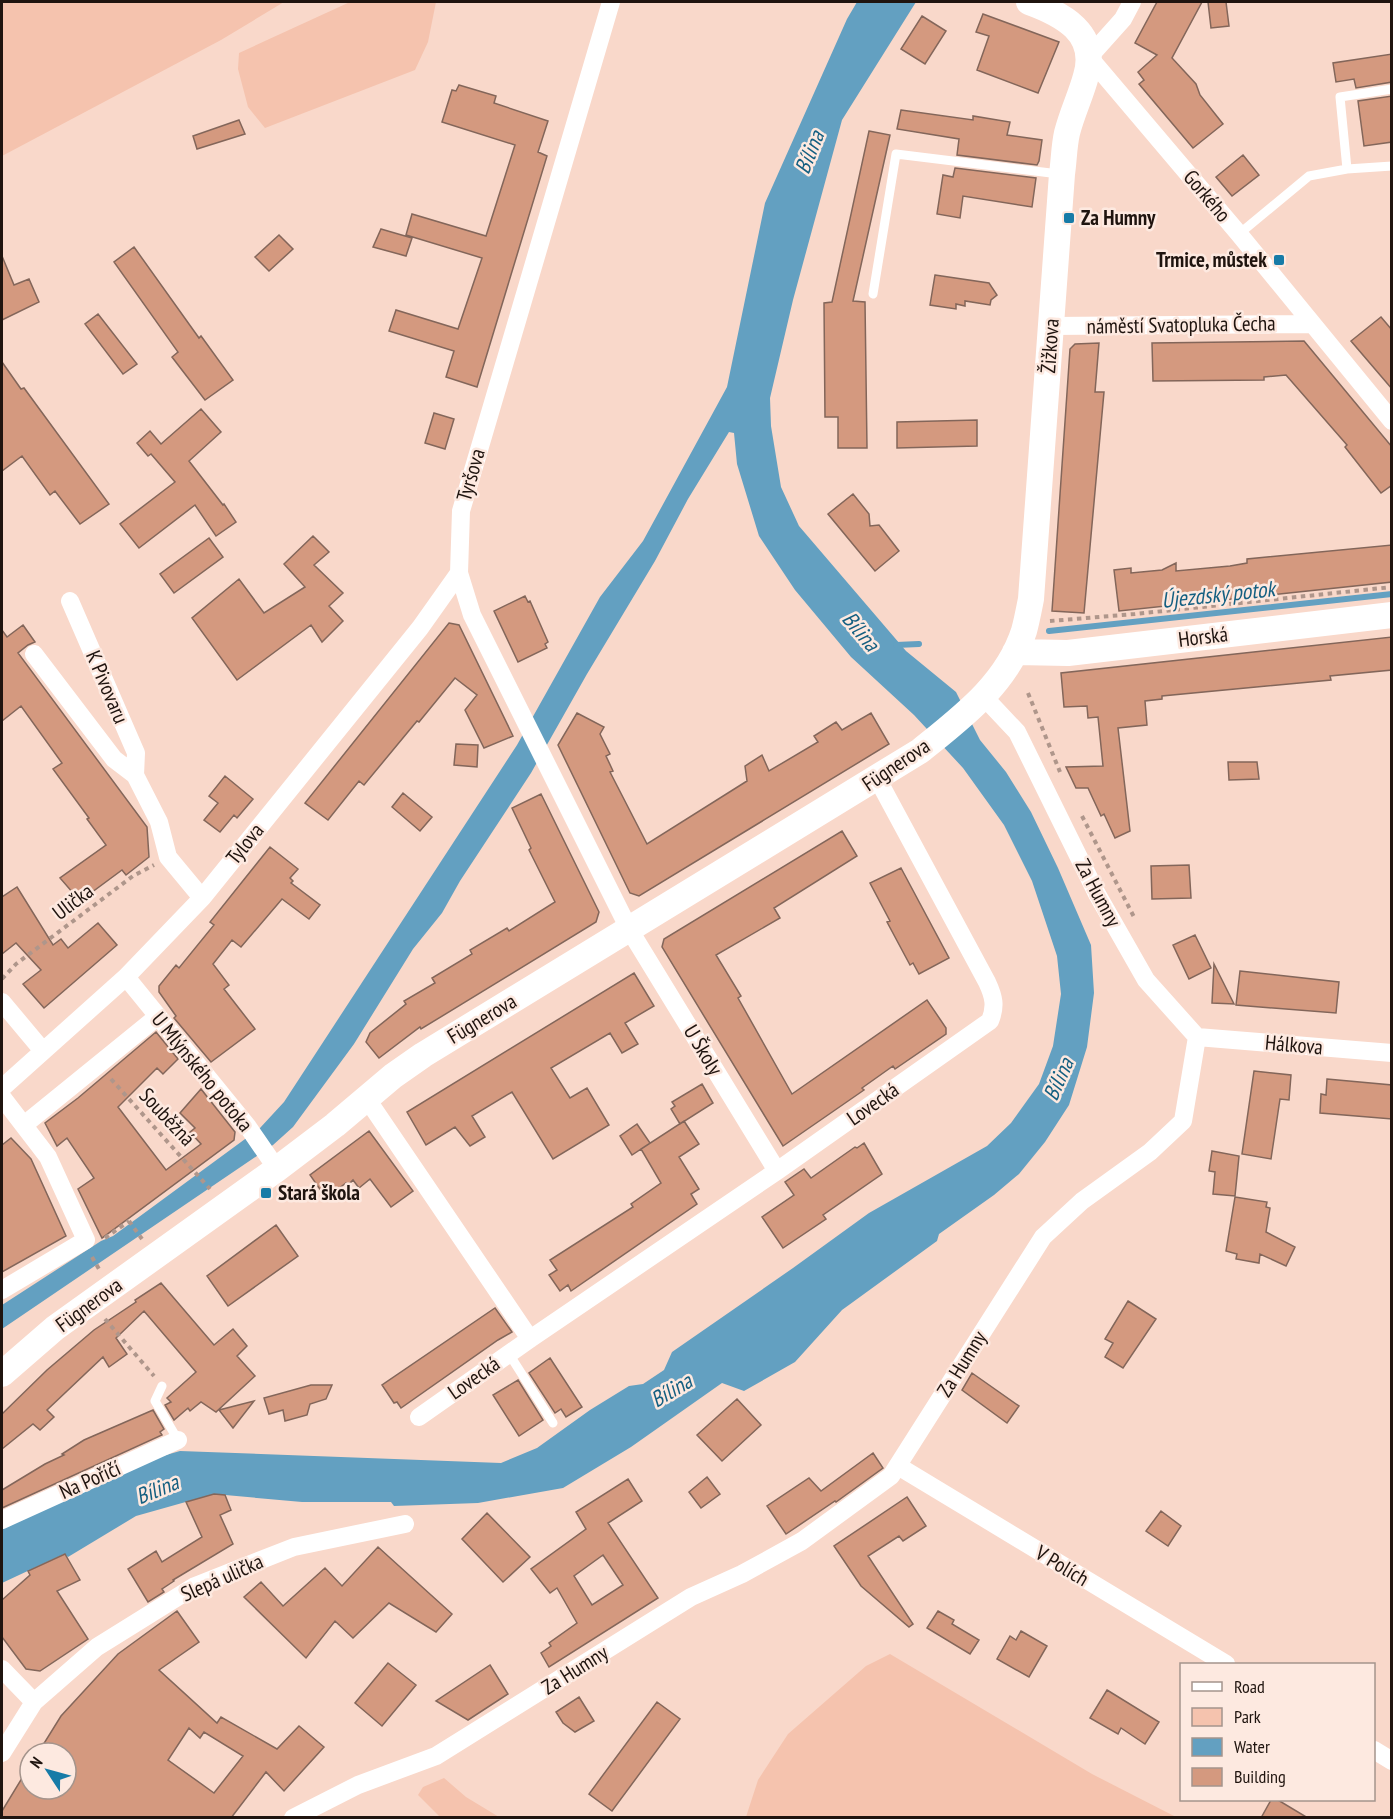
<svg xmlns="http://www.w3.org/2000/svg" width="1393" height="1819" font-family="'PT Sans Narrow',sans-serif">
	<rect width="100%" height="100%" fill="#f9d8ca"/>
	<path fill="#f5c3ae" d="M2 2H284L221 40 2 156Z
		M350 2H436L428 42 415 70 265 128 248 107 238 69 239 53Z
		M890 1654 1092 1774 1176 1817H746L758 1780 788 1734 866 1666Z
		M444 1778 466 1797 499 1817H440L418 1795 423 1787Z"/>
	<path fill="#63a0c1" d="M857 2H916L842 120 793 300 770 398 771 426 781 487 799 526 906 651 956 692 980 740 1006 772 1031 812 1058 868 1091 945 1094 993 1087 1047 1069 1105 1045 1142 1019 1174 994 1195 939 1234 937 1241 842 1310 795 1362 744 1391 722 1383 631 1447 563 1488 478 1503 394 1506 391 1502H302L214 1494 136 1516 68 1557 64 1554 2 1583V1527L152 1459 180 1451 501 1463 537 1448 590 1410 629 1386 643 1384 664 1370 672 1352 793 1268 869 1213 987 1146 1011 1123 1039 1084 1053 1046 1061 994 1057 956 1032 881 1004 825 963 768 914 715 851 657 795 590 759 536 737 464 734 433 729 432 688 499 655 561 587 674 531 773 460 881 442 913 413 949 354 1044 293 1127 273 1145 2 1329V1305L101 1241 113 1236 260 1128 284 1102 517 745 600 597 643 541 727 387 765 203 847 19Z"/>
	<g fill="none" stroke-linecap="round" stroke-linejoin="round">
		<path stroke="#63a0c1" stroke-width="6" d="M1049 631 1392 594
			M896 645 919 644"/>
	</g>
	<path fill="#d4997f" stroke="#83665a" stroke-width="1.5" fill-rule="evenodd" d="M1157 2H1202L1172 58 1196 84 1200 95 1223 124 1193 148 1139 84 1144 80 1138 72 1157 55 1135 43Z
		M1208 2H1226L1229 26 1211 28Z
		M983 14 1059 42 1038 93 977 70 989 36 976 32Z
		M922 16 946 31 925 64 901 49Z
		M1392 54V82L1356 88 1354 79 1336 82 1333 63Z
		M459 85 496 96 494 103 548 121 538 152 547 156 477 387 446 377 454 351 389 331 396 310 458 329 482 258 406 235 412 214 486 236 515 145 442 122 452 90 456 91Z
		M1392 96V142L1364 146 1358 101Z
		M901 110 973 120V116L1010 122 1007 135 1042 140 1039 161 1037 165 957 155 959 139 897 129Z
		M239 120 245 134 197 149 193 136Z
		M869 131 890 135 853 301 865 302 867 448H838V417H825L824 303 832 302Z
		M1243 155 1259 175 1232 196 1216 177Z
		M955 168 1036 178 1032 207 963 196 960 218 937 214 943 175 953 177Z
		M381 229 412 238 406 256 373 247Z
		M279 235 293 249 269 271 255 257Z
		M134 247 199 338 201 336 233 380 205 400 172 357 178 352 114 262Z
		M2 256 14 285 29 279 39 302 2 320Z
		M935 275 989 283 997 295 991 300 990 305 965 301V306L956 304V309L930 305Z
		M98 314 137 364 123 374 85 324Z
		M1381 317 1392 330V389L1351 341Z
		M1304 341 1392 447V485L1381 493 1345 447 1347 445 1286 375 1264 377V380L1153 381 1152 343Z
		M1099 343 1095 392H1104L1084 613 1052 611 1070 349 1075 344Z
		M2 362 21 389 24 388 109 504 80 524 55 491 50 495 22 456 2 471Z
		M201 409 221 432 189 461 223 505 224 504 236 522 216 536 195 505 139 548 120 524 175 482 151 454 148 456 137 443 150 431 161 444Z
		M434 413 454 419 445 449 425 443Z
		M977 420V446L897 448V422Z
		M853 494 869 514 870 526 879 525 899 551 875 571 828 514Z
		M313 536 329 552 314 565 343 593 329 606 343 621 322 642 311 625 237 680 192 618 239 579 264 613 305 587 284 564Z
		M209 538 223 557 174 593 160 574Z
		M1392 545V582L1119 611 1114 570 1131 568V573L1162 570 1176 563V571L1230 566 1247 563V559Z
		M525 596 528 602 530 601 548 642 545 644 547 648 518 662 494 611Z
		M449 623 459 625 513 736 484 748 465 710 477 695 455 678 419 722 417 721 364 785 359 781 328 820 305 803Z
		M23 625 35 642 28 645 18 653 147 827 149 857 126 875 122 870 80 901 60 878 106 845 87 819 89 818 53 769 62 763 21 706 2 721V630L7 637Z
		M1392 637V670L1330 676 1331 680 1162 696V699L1145 701 1147 725 1118 728 1130 831 1115 838 1104 814 1101 816 1088 788H1076L1066 767 1103 766 1098 717 1088 718 1087 706 1064 707 1061 673Z
		M577 713 604 727 600 734 610 754 606 756 613 771 610 772 647 844 747 781 745 766 762 755 769 771 818 742 814 736 836 722 842 730 871 713 889 744 639 896 630 893 558 745Z
		M456 744 478 745 477 767 454 765Z
		M1228 762H1257L1259 779 1229 780Z
		M225 776 253 799 237 818 234 815 220 832 204 820 218 803 209 796Z
		M403 793 432 817 420 831 392 807Z
		M541 794 599 912 596 922 421 1029 420 1027 379 1058 366 1042 370 1033 406 1004 404 1001 435 983 432 978 472 954 470 950 507 928 509 931 555 902 529 850 531 848 512 808Z
		M842 831 857 856 774 908 780 918 716 955 741 996 738 998 792 1094 927 1000 946 1028V1034L895 1069 893 1066 862 1088 864 1090 783 1146 662 947 664 939Z
		M270 847 298 869 290 878 293 881 291 883 320 905 309 919 282 899 241 947 232 940 213 964 229 985 224 989 255 1029 211 1062 174 1018 176 1016 159 992V986L176 965 179 968 214 925 210 922Z
		M1189 865 1191 898 1152 899 1151 866Z
		M901 868 949 958 919 974 913 963 910 965 887 922 890 921 870 883Z
		M17 887 53 945 61 939 68 948 98 923 117 945 44 1008 23 984 41 970 16 943 2 954V897Z
		M1195 935 1211 968 1189 979 1173 945Z
		M1214 964 1234 1004 1212 1003Z
		M1240 971 1339 982 1336 1013 1236 1005Z
		M634 973 654 1006 625 1023 638 1044 622 1053 610 1033 551 1068 570 1098 587 1088 609 1125 553 1159 512 1092 472 1116 485 1137 470 1146 455 1127 426 1145 407 1112Z
		M156 1032 178 1059 163 1074 157 1068 118 1107 166 1170 201 1144 190 1132 195 1128 180 1113 201 1089 235 1132 234 1140 102 1238 78 1189 94 1178 67 1138 57 1146 45 1123 78 1098Z
		M1254 1071 1291 1075 1289 1100 1280 1099 1271 1159 1242 1154Z
		M1327 1079 1392 1085V1119L1320 1113 1321 1094 1326 1095Z
		M702 1084 713 1103 680 1124 671 1109 675 1106 672 1102Z
		M684 1121 699 1144 679 1157 699 1189 691 1194 697 1204 571 1291 568 1285 560 1291 549 1275 557 1270 550 1260 633 1207 631 1204 661 1183 641 1149Z
		M637 1124 650 1143 632 1155 620 1136Z
		M369 1131 413 1191 391 1207 370 1179 359 1188 353 1180 348 1185 346 1183 326 1198 310 1175Z
		M11 1138 31 1159 66 1236 2 1272V1145Z
		M864 1143 882 1174 823 1215 826 1219 783 1248 762 1217 794 1195 785 1182 804 1169 811 1178 855 1147 857 1148Z
		M1212 1151 1239 1156 1235 1196 1213 1194 1215 1172 1209 1171Z
		M1235 1197 1267 1202 1266 1207 1270 1208 1266 1232 1295 1247 1286 1266 1260 1254 1259 1263 1236 1259 1237 1254 1226 1251Z
		M276 1225 298 1256 228 1306 207 1276Z
		M161 1283 214 1345 233 1329 247 1346 237 1356 255 1376 216 1412 201 1402 190 1411 188 1408 174 1420 165 1405 171 1402 167 1398 196 1372 144 1311 116 1338 127 1354 109 1367 103 1357 47 1410 54 1417 40 1430 33 1424 2 1449V1414L47 1370 94 1330 136 1302 135 1300Z
		M1128 1301 1156 1319 1123 1368 1105 1357 1113 1343 1105 1339Z
		M495 1308 512 1332 498 1340 401 1408 397 1402 394 1403 382 1385Z
		M550 1358 582 1407 566 1417 561 1409 555 1413 529 1373Z
		M972 1373 1019 1406 1007 1423 962 1390Z
		M518 1380 543 1420 519 1436 493 1395Z
		M311 1385H332L326 1399 310 1404 307 1415 285 1421 283 1410 269 1414 264 1398Z
		M737 1399 761 1425 722 1461 697 1435Z
		M254 1401 233 1428 219 1410Z
		M153 1410 164 1429 160 1432 162 1435 2 1508V1490L45 1464 64 1455 62 1454 84 1440Z
		M873 1453 883 1468 836 1502 835 1501 786 1534 767 1506 809 1478 821 1491Z
		M707 1477 720 1494 701 1508 689 1492Z
		M628 1479 642 1501 608 1523 658 1598 549 1667 541 1653 551 1646 549 1643 577 1623 557 1588 550 1593 531 1569 586 1529 576 1512ZM603 1555 623 1585 592 1605 574 1576Z
		M214 1494 225 1495 231 1510 220 1515 233 1544 173 1580 174 1581 162 1589 164 1592 148 1602 128 1569 156 1551 162 1562 202 1537 186 1502Z
		M907 1497 926 1526 903 1541 899 1536 868 1556 913 1624 909 1627 861 1586 834 1546Z
		M1161 1511 1181 1526 1168 1546 1146 1531Z
		M487 1513 530 1557 503 1582 462 1539Z
		M378 1547 452 1614 436 1632 389 1603 353 1638 335 1621 306 1658 244 1597 261 1582 283 1606 325 1568 342 1586Z
		M65 1554 80 1580 57 1591 88 1639 40 1671 26 1669 2 1637V1600L30 1575 28 1571Z
		M177 1611 199 1642 159 1670 217 1723 221 1717 277 1749 299 1726 324 1747 284 1791 266 1772 231 1818H2V1811L30 1765V1789H66V1753H38L61 1716 118 1654ZM189 1728 200 1738 204 1732 243 1756 214 1793 168 1760Z
		M938 1611 954 1620 952 1624 979 1640 970 1654 927 1628Z
		M1021 1631 1047 1646 1029 1677 997 1659 1010 1636 1016 1640Z
		M388 1663 416 1685 382 1726 355 1703Z
		M490 1665 508 1694 468 1720 436 1701Z
		M1107 1690 1159 1722 1145 1744 1121 1728 1118 1734 1090 1718Z
		M579 1697 594 1721 575 1732 563 1723 556 1712Z
		M657 1702 680 1719 612 1811 589 1794Z
		M1271 1800H1278L1308 1818H1261Z"/>
	<g fill="none" stroke-linecap="round" stroke-linejoin="round">
		<path stroke="#af968b" stroke-width="4" stroke-dasharray="4.5 4.5" stroke-linecap="butt" d="M1050 621 1135 614 1392 587
			M1028 693 1060 772
			M1082 816 1135 919
			M2 979 16 964 133 876 154 865
			M111 1079 210 1189
			M129 1221 142 1239
			M105 1238 129 1221
			M92 1257 99 1269
			M105 1319 154 1376"/>
		<path stroke="#fff" stroke-width="9" d="M1347 169 1340 97 1392 89
			M1239 234 1309 176 1347 169 1392 166
			M873 294 896 154 1059 174
			M509 1354 553 1423
			M162 1386 155 1401 178 1440"/>
		<path stroke="#fff" stroke-width="18" d="M611 2 461 511 459 573 472 615 629 929 777 1171
			M1132 2 1123 19 1089 57 1239 234 1392 421
			M1051 326 1311 324
			M70 601 136 753 135 775 159 822 168 857 202 898
			M34 654 114 759 135 775
			M126 977 248 1127 277 1169
			M2 1002 43 1051
			M1197 1037 1392 1053
			M2 1088 126 977 202 898 420 628 459 573
			M2 1097 48 1157 86 1240 2 1290
			M367 1099 530 1339
			M24 1125 157 1017
			M419 1417 530 1339 777 1171 990 1021C996 1006 994 997 987 982L877 778
			M898 1466 1226 1664
			M2 1520 178 1440
			M2 1669 34 1702
			M1374 1750 1392 1761
			M2 1753 34 1702 97 1647 195 1586 294 1547 405 1524
			M293 1818 358 1785 436 1756 691 1597 742 1574 802 1541 891 1476 1043 1237 1082 1201 1150 1152 1183 1121 1197 1037 1146 980 1097 894 1017 732 984 697"/>
		<path stroke="#fff" stroke-width="26" d="M1015 652 1068 653 1392 615
			M2 1374 55 1328 277 1169 335 1125 393 1076 423 1055 920 751C962 717 1007 684 1024 631 1027 620 1029 609 1031 599L1062 174C1064 160 1064 146 1067 133 1072 113 1081 95 1086 76 1099 33 1062 14 1029 2"/>
	</g>
	<g fill="#177ba7" stroke="#fde9e0" stroke-width="2">
		<rect x="1063" y="212" width="12" height="12" rx="3"/>
		<rect x="1273" y="254" width="12" height="12" rx="3"/>
		<rect x="260" y="1187" width="12" height="12" rx="3"/>
	</g>
	<g text-anchor="middle" stroke-width="5" stroke-linejoin="round" paint-order="stroke">
		<g font-size="21" fill="#1f140f" stroke="#fde9e0">
			<text transform="translate(1207 196) rotate(50)" y="7">Gorkého</text>
			<text transform="translate(1181 325) rotate(-1)" y="7">náměstí Svatopluka Čecha</text>
			<text transform="translate(1050 346) rotate(-86)" y="7">Žižkova</text>
			<text transform="translate(471 475) rotate(-74)" y="7">Tyršova</text>
			<text transform="translate(1203 637) rotate(-7)" y="7">Horská</text>
			<text transform="translate(107 687) rotate(67)" y="7">K Pivovaru</text>
			<text transform="translate(896 765) rotate(-34)" y="7">Fügnerova</text>
			<text transform="translate(245 844) rotate(-51)" y="7">Tylova</text>
			<text transform="translate(1098 893) rotate(62)" y="7">Za Humny</text>
			<text transform="translate(73 902) rotate(-37)" y="7">Ulička</text>
			<text transform="translate(482 1019) rotate(-31)" y="7">Fügnerova</text>
			<text transform="translate(1294 1045) rotate(5)" y="7">Hálkova</text>
			<text transform="translate(703 1050) rotate(59)" y="7">U Školy</text>
			<text transform="translate(202 1072) rotate(51)" y="7">U Mlýnského potoka</text>
			<text transform="translate(873 1104) rotate(-35)" y="7">Lovecká</text>
			<text transform="translate(167 1117) rotate(47)" y="7">Souběžná</text>
			<text transform="translate(89 1305) rotate(-36)" y="7">Fügnerova</text>
			<text transform="translate(962 1364) rotate(-58)" y="7">Za Humny</text>
			<text transform="translate(474 1378) rotate(-35)" y="7">Lovecká</text>
			<text transform="translate(90 1480) rotate(-24)" y="7">Na Poříčí</text>
			<text transform="translate(1062 1566) rotate(31)" y="7">V Polích</text>
			<text transform="translate(222 1578) rotate(-24)" y="7">Slepá ulička</text>
			<text transform="translate(575 1670) rotate(-32)" y="7">Za Humny</text>
		</g>
		<g font-size="21" font-weight="bold" fill="#1f140f" stroke="#fde9e0" text-anchor="start">
			<text x="1081" y="225">Za Humny</text>
			<text x="1267" y="267" text-anchor="end">Trmice, můstek</text>
			<text x="278" y="1200">Stará škola</text>
		</g>
		<g font-size="22" font-style="italic" fill="#145f81" stroke="#fde9e0">
			<text transform="translate(809 152) rotate(-68)" y="8">Bílina</text>
			<text transform="translate(1218 594) rotate(-6)" y="8">Újezdský potok</text>
			<text transform="translate(861 631) rotate(50)" y="8">Bílina</text>
			<text transform="translate(1058 1079) rotate(-66)" y="8">Bílina</text>
			<text transform="translate(671 1390) rotate(-31)" y="8">Bílina</text>
			<text transform="translate(157 1489) rotate(-22)" y="8">Bílina</text>
		</g>
	</g>
	<rect width="1393" height="1819" fill="none" stroke="#1f140f" stroke-width="6"/>
	<rect x="1180" y="1663" width="195" height="138" fill="#fde9e0" stroke="#a4948c" stroke-width="1.5"/>
	<rect x="1192" y="1682" width="30" height="9" fill="#ffffff" stroke="#a4948c" stroke-width="1.5"/>
	<text x="1234" y="1693" font-size="18" fill="#1f140f">Road</text>
	<rect x="1192" y="1708" width="30" height="18" fill="#f5c3ae" stroke="#a4948c" stroke-width="1.5"/>
	<text x="1234" y="1723" font-size="18" fill="#1f140f">Park</text>
	<rect x="1192" y="1738" width="30" height="18" fill="#63a0c1" stroke="#a4948c" stroke-width="1.5"/>
	<text x="1234" y="1753" font-size="18" fill="#1f140f">Water</text>
	<rect x="1192" y="1768" width="30" height="18" fill="#d4997f" stroke="#a4948c" stroke-width="1.5"/>
	<text x="1234" y="1783" font-size="18" fill="#1f140f">Building</text>
	<g transform="translate(48 1771) rotate(306)"><circle r="28" fill="#fde9e0" stroke="#a4948c" stroke-width="1.5"/>
	<path d="M0-4.5L10 22L0 15L-10 22Z" fill="#177ba7"/>
	<text y="-9" font-size="16" font-weight="bold" text-anchor="middle" fill="#1f140f">N</text>
	</g>
</svg>
